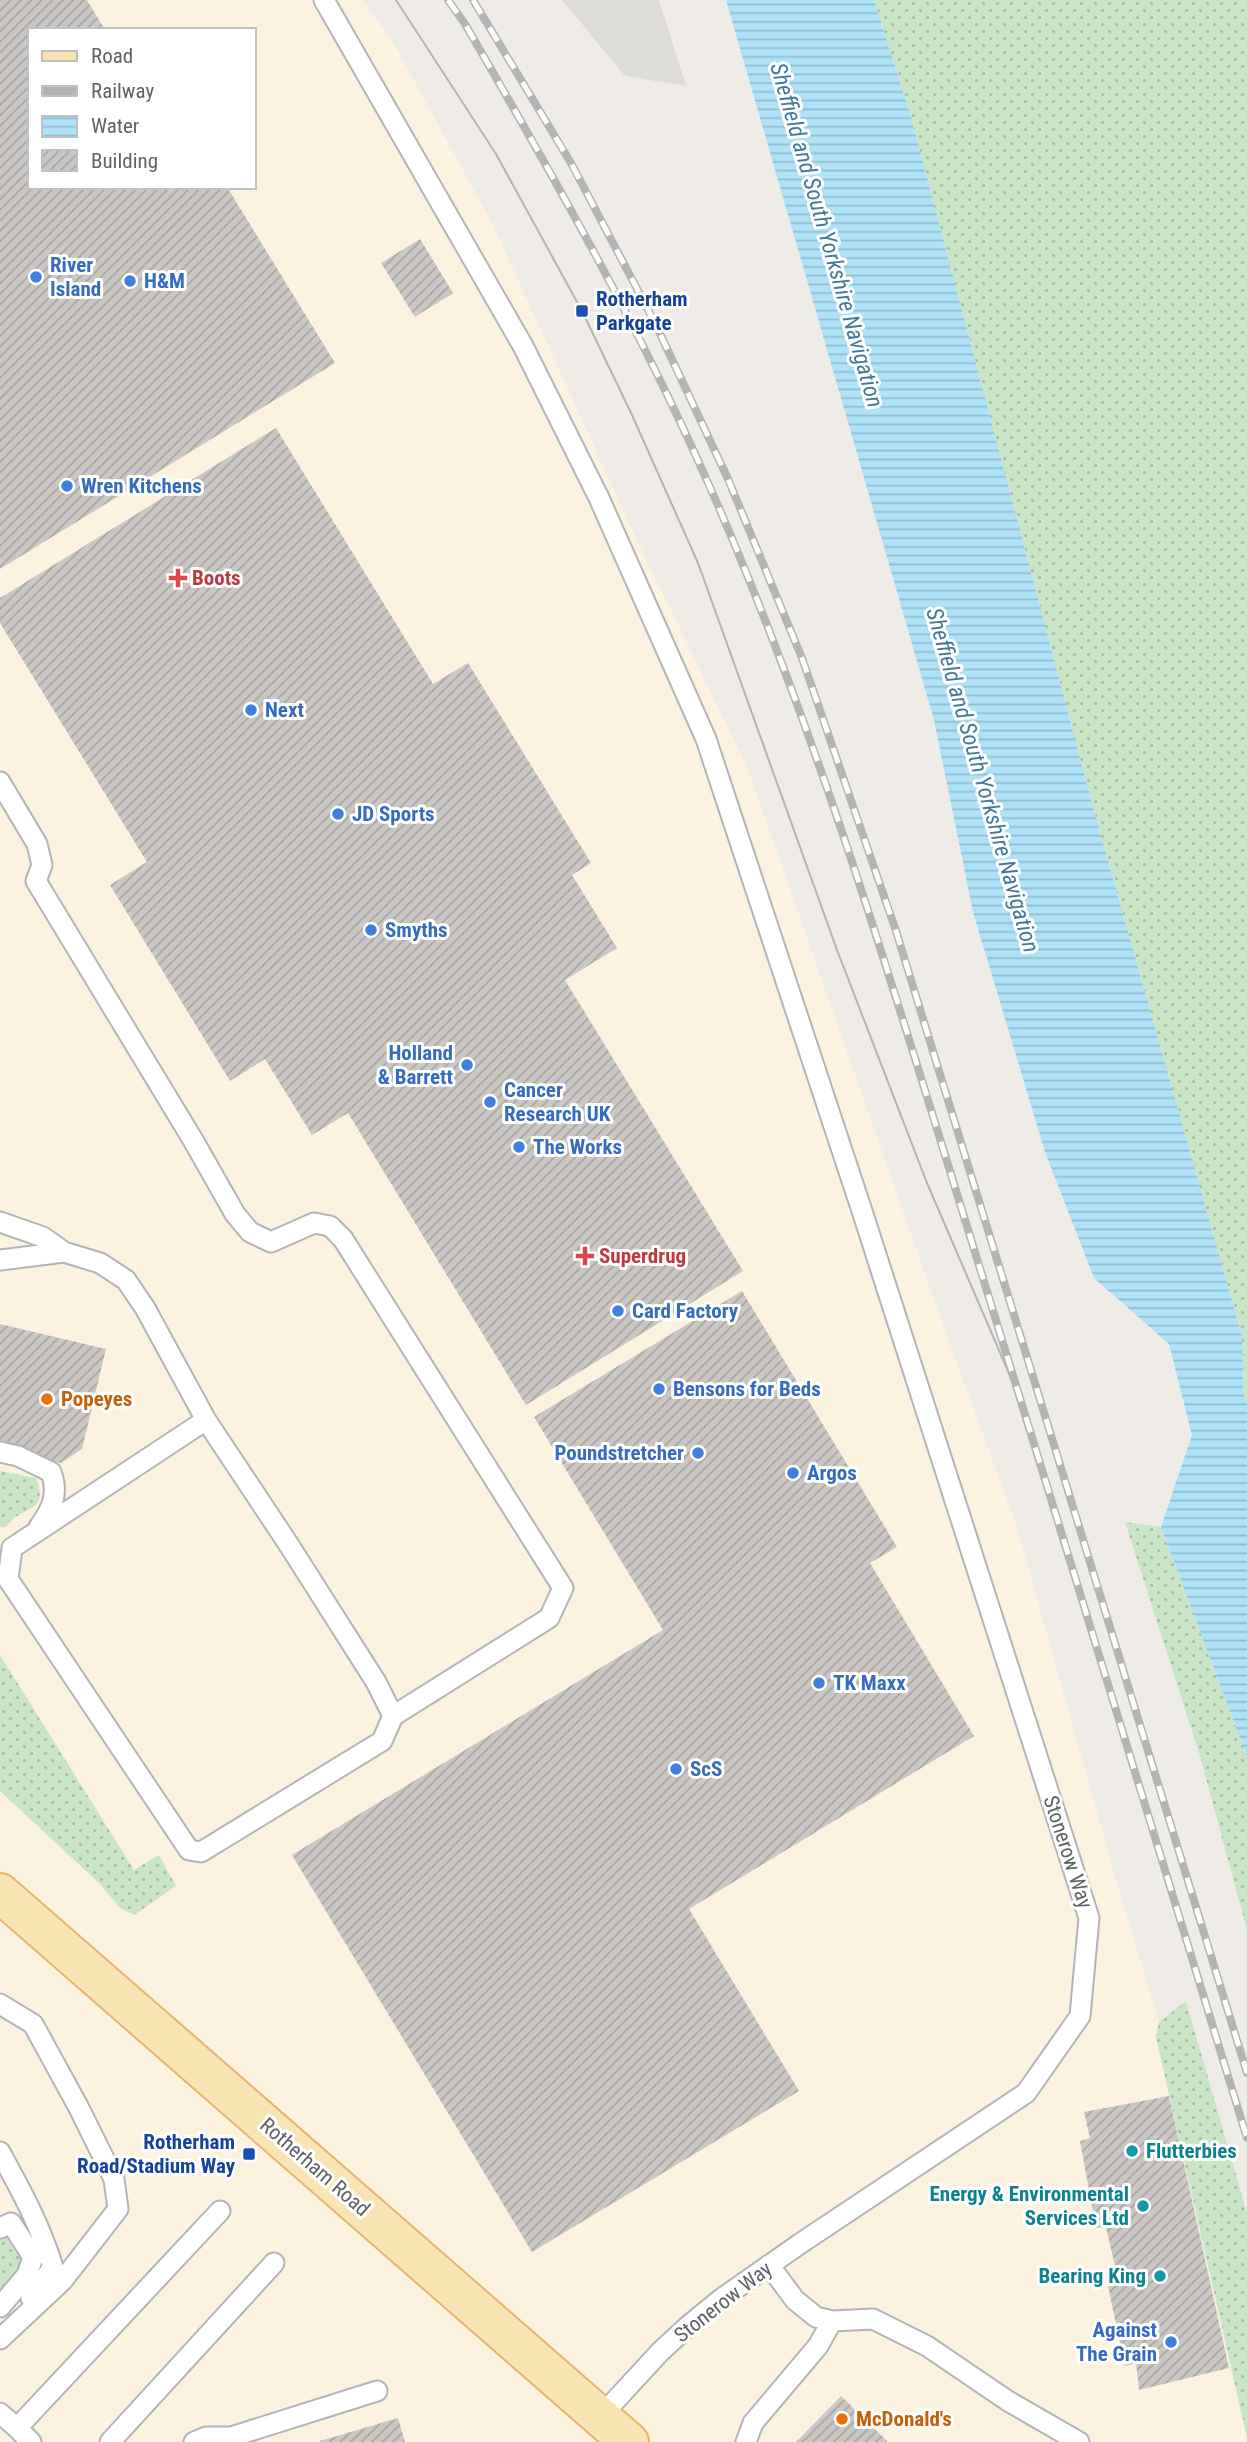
<svg xmlns="http://www.w3.org/2000/svg" width="1247" height="2442" font-family="'Roboto Condensed',sans-serif">
	<defs>
		<pattern id="grass-dots" width="8" height="8" patternUnits="userSpaceOnUse" patternTransform="scale(1.75)"><rect width="8" height="8" fill="#cae5c6"/><path d="M2 2h.1M6 6h.1" fill="none" stroke="#a7bda5" stroke-width="1.8" stroke-linecap="round"/></pattern>
		<pattern id="water-rules" width="6" height="5" patternUnits="userSpaceOnUse" patternTransform="scale(1.75)"><rect width="6" height="5" fill="#aee2f8"/><path d="M0 2.5h6" fill="none" stroke="#91bbcd"/></pattern>
		<pattern id="building-hatch" width="6" height="6" patternUnits="userSpaceOnUse" patternTransform="scale(1.75)"><rect width="6" height="6" fill="#cbc7c4"/><path d="M-1 1l2-2M0 6l6-6M5 7l2-2" fill="none" stroke="#a8a5a3"/></pattern>
	</defs>
	<rect width="100%" height="100%" fill="#efece7"/>
	<path fill="#fbf2e0" fill-rule="evenodd" d="M0 0H363L393 42 492 223 642 551 746 764 945 1331 1016 1524 1116 1880 1159 2022 1156 2037 1247 2442H0ZM30 30H254V187H30Z"/>
	<path fill="#dedcd9" d="M562 0H659L686 86 625 76Z"/>
	<path fill="url(#grass-dots)" d="M874 0H1247V1402L1244 1396 1242 1336 1094 811 911 117Z
		M0 1471 36 1478C50 1515 21 1504 6 1527H0Z
		M1125 1522 1161 1527 1247 1757V1930L1200 1756Z
		M0 1655 134 1870 159 1855 176 1886 134 1915 120 1908 99 1883 0 1791Z
		M1186 2001 1247 2213V2437L1156 2037 1159 2022Z
		M12 2234 27 2262 0 2298V2240Z"/>
	<path fill="url(#water-rules)" d="M726 0H874L911 117 1094 811 1242 1336 1244 1396 1247 1402V1757L1161 1527 1192 1435 1169 1344 1094 1278 1045 1152 973 912 934 720Z"/>
	<path fill="url(#building-hatch)" d="M0 0H87L105 30H30V187H227L335 363 0 569Z
		M420 239 453 293 415 317 381 263Z
		M276 428 433 684 468 663 591 863 572 875 617 948 565 980 743 1271 526 1405 348 1113 312 1135 265 1059 230 1081 110 885 147 862 0 623V598Z
		M742 1291 897 1547 870 1563 974 1736 689 1909 799 2091 532 2252 292 1855 663 1630 534 1417Z
		M0 1324 106 1349 82 1449 61 1463 0 1448Z
		M1169 2096 1229 2368 1139 2390 1136 2363 1125 2366 1106 2277 1117 2275 1106 2227 1096 2228 1080 2141 1090 2138 1084 2112Z
		M841 2396 888 2442H796Z
		M398 2418 405 2442H320V2441Z"/>
	<g fill="none" stroke-linecap="round" stroke-linejoin="round">
		<g stroke="#b2b5b8" stroke-width="23">
			<path id="lane" d="M324 0 523 346 599 498 706 739 863 1214 1089 1918 1080 2016 1026 2093 801 2243 721 2299 688 2326 660 2352 601 2416
				M0 782 37 844 42 865 36 881 193 1140 235 1214 250 1232 271 1242 314 1223 330 1226 343 1239 563 1588 549 1618 393 1716
				M0 1222 43 1237 64 1252 100 1263 126 1280 145 1308 206 1420 289 1545 376 1682 393 1716 382 1741 201 1852 189 1850 8 1579 12 1548 206 1420
				M0 1260 64 1252
				M0 1452 18 1456 51 1472C59 1494 52 1509 39 1527
				M0 2004 33 2024 79 2108 114 2179 118 2209 63 2280 0 2339
				M0 2152C21 2190 40 2225 53 2267L31 2298
				M0 2228 11 2223 33 2257 27 2275 0 2307
				M769 2265 795 2300 816 2317 832 2321 873 2319 927 2346 1008 2401 1079 2442
				M0 2413 17 2428
				M31 2442 17 2428 220 2211
				M110 2442 274 2263
				M194 2442 206 2437H231L377 2391
				M746 2442 753 2423 818 2346 832 2321"/>
		</g>
		<g stroke="#e6b369" stroke-width="42">
			<path id="primary" d="M0 1893 629 2442"/>
		</g>
		<use href="#lane" stroke="#fff" stroke-width="19"/>
		<use href="#primary" stroke="#f9e4b3" stroke-width="38"/>
		<path stroke="#b3b4b4" stroke-width="2" d="M396 0 496 154 582 311 632 415 698 563 837 950 927 1183 1023 1406"/>
		<g stroke="#b3b4b4" stroke-width="8">
			<path id="rail" d="M448 0 465 24C552 174 639 326 709 485 816 727 892 984 970 1236 1063 1537 1155 1837 1247 2138
				M473 0 571 163 655 323 728 479 802 658 896 931 1247 2073"/>
		</g>
		<use href="#rail" stroke="#fff" stroke-width="5" stroke-dasharray="16" stroke-linecap="butt"/>
	</g>
	<g fill="#3f7fe0" stroke="#fff" stroke-width="2.5">
		<circle cx="36" cy="277" r="7"/>
		<circle cx="130" cy="281" r="7"/>
		<circle cx="67" cy="486" r="7"/>
		<circle cx="251" cy="710" r="7"/>
		<circle cx="338" cy="814" r="7"/>
		<circle cx="371" cy="930" r="7"/>
		<circle cx="467" cy="1065" r="7"/>
		<circle cx="490" cy="1102" r="7"/>
		<circle cx="519" cy="1147" r="7"/>
		<circle cx="618" cy="1311" r="7"/>
		<circle cx="659" cy="1389" r="7"/>
		<circle cx="698" cy="1453" r="7"/>
		<circle cx="793" cy="1473" r="7"/>
		<circle cx="819" cy="1683" r="7"/>
		<circle cx="676" cy="1769" r="7"/>
		<circle cx="1171" cy="2342" r="7"/>
	</g>
	<g fill="#1a4fb4" stroke="#fff" stroke-width="2.5">
		<rect x="575" y="304" width="14" height="14" rx="3.5"/>
		<rect x="242" y="2147" width="14" height="14" rx="3.5"/>
	</g>
	<g fill="#e0444e" stroke="#fff" stroke-width="2.5">
		<path d="M174.5 567.5h7v7h7v7h-7v7h-7v-7h-7v-7h7z"/>
		<path d="M581.5 1245.5h7v7h7v7h-7v7h-7v-7h-7v-7h7z"/>
	</g>
	<g fill="#e8710a" stroke="#fff" stroke-width="2.5">
		<circle cx="47" cy="1399" r="7"/>
		<circle cx="842" cy="2419" r="7"/>
	</g>
	<g fill="#0f9aa8" stroke="#fff" stroke-width="2.5">
		<circle cx="1132" cy="2151" r="7"/>
		<circle cx="1143" cy="2206" r="7"/>
		<circle cx="1160" cy="2276" r="7"/>
	</g>
	<g text-anchor="middle" stroke-width="6" stroke-linejoin="round" paint-order="stroke">
		<g font-size="21" font-weight="bold" fill="#366cbe" stroke="#fff" text-anchor="start">
			<text x="50" y="272">River<tspan x="50" dy="24">Island</tspan></text>
			<text x="144" y="288">H&amp;M</text>
			<text x="81" y="493">Wren Kitchens</text>
			<text x="265" y="717">Next</text>
			<text x="352" y="821">JD Sports</text>
			<text x="385" y="937">Smyths</text>
			<text x="453" y="1060" text-anchor="end">Holland<tspan x="453" dy="24">&amp; Barrett</tspan></text>
			<text x="504" y="1097">Cancer<tspan x="504" dy="24">Research UK</tspan></text>
			<text x="533" y="1154">The Works</text>
			<text x="632" y="1318">Card Factory</text>
			<text x="673" y="1396">Bensons for Beds</text>
			<text x="684" y="1460" text-anchor="end">Poundstretcher</text>
			<text x="807" y="1480">Argos</text>
			<text x="833" y="1690">TK Maxx</text>
			<text x="690" y="1776">ScS</text>
			<text x="1157" y="2337" text-anchor="end">Against<tspan x="1157" dy="24">The Grain</tspan></text>
		</g>
		<g font-size="21" font-weight="bold" fill="#164399" stroke="#fff" text-anchor="start">
			<text x="596" y="306">Rotherham<tspan x="596" dy="24">Parkgate</tspan></text>
			<text x="235" y="2149" text-anchor="end">Rotherham<tspan x="235" dy="24">Road/Stadium Way</tspan></text>
		</g>
		<g font-size="21" font-weight="bold" fill="#be3a42" stroke="#fff" text-anchor="start">
			<text x="192" y="585">Boots</text>
			<text x="599" y="1263">Superdrug</text>
		</g>
		<g font-size="21" font-weight="bold" fill="#c56008" stroke="#fff" text-anchor="start">
			<text x="61" y="1406">Popeyes</text>
			<text x="856" y="2426">McDonald's</text>
		</g>
		<g font-size="21" fill="#5f6366" stroke="#fff">
			<text transform="translate(1068 1852) rotate(72)" y="7">Stonerow Way</text>
			<text transform="translate(315 2167) rotate(41)" y="7">Rotherham Road</text>
			<text transform="translate(723 2302) rotate(-38)" y="7">Stonerow Way</text>
		</g>
		<g font-size="21" font-weight="bold" fill="#0d838f" stroke="#fff" text-anchor="end">
			<text x="1146" y="2158" text-anchor="start">Flutterbies</text>
			<text x="1129" y="2201">Energy &amp; Environmental<tspan x="1129" dy="24">Services Ltd</tspan></text>
			<text x="1146" y="2283">Bearing King</text>
		</g>
		<g font-size="23" font-style="italic" fill="#457999" stroke="#fff">
			<text transform="translate(827 235) rotate(74)" y="8">Sheffield and South Yorkshire Navigation</text>
			<text transform="translate(983 780) rotate(74)" y="8">Sheffield and South Yorkshire Navigation</text>
		</g>
	</g>
	<rect x="28" y="28" width="228" height="161" fill="#ffffff" stroke="#bfc1c2" stroke-width="2"/>
	<rect x="42" y="51" width="35" height="10" fill="#f9e4b3" stroke="#bfc1c2" stroke-width="2"/>
	<text x="91" y="63" font-size="21" fill="#5f6366">Road</text>
	<rect x="42" y="86" width="35" height="10" fill="#b3b4b4" stroke="#bfc1c2" stroke-width="2"/>
	<text x="91" y="98" font-size="21" fill="#5f6366">Railway</text>
	<rect x="42" y="116" width="35" height="21" fill="url(#water-rules)" stroke="#bfc1c2" stroke-width="2"/>
	<text x="91" y="133" font-size="21" fill="#5f6366">Water</text>
	<rect x="42" y="150" width="35" height="21" fill="url(#building-hatch)" stroke="#bfc1c2" stroke-width="2"/>
	<text x="91" y="168" font-size="21" fill="#5f6366">Building</text>
</svg>
